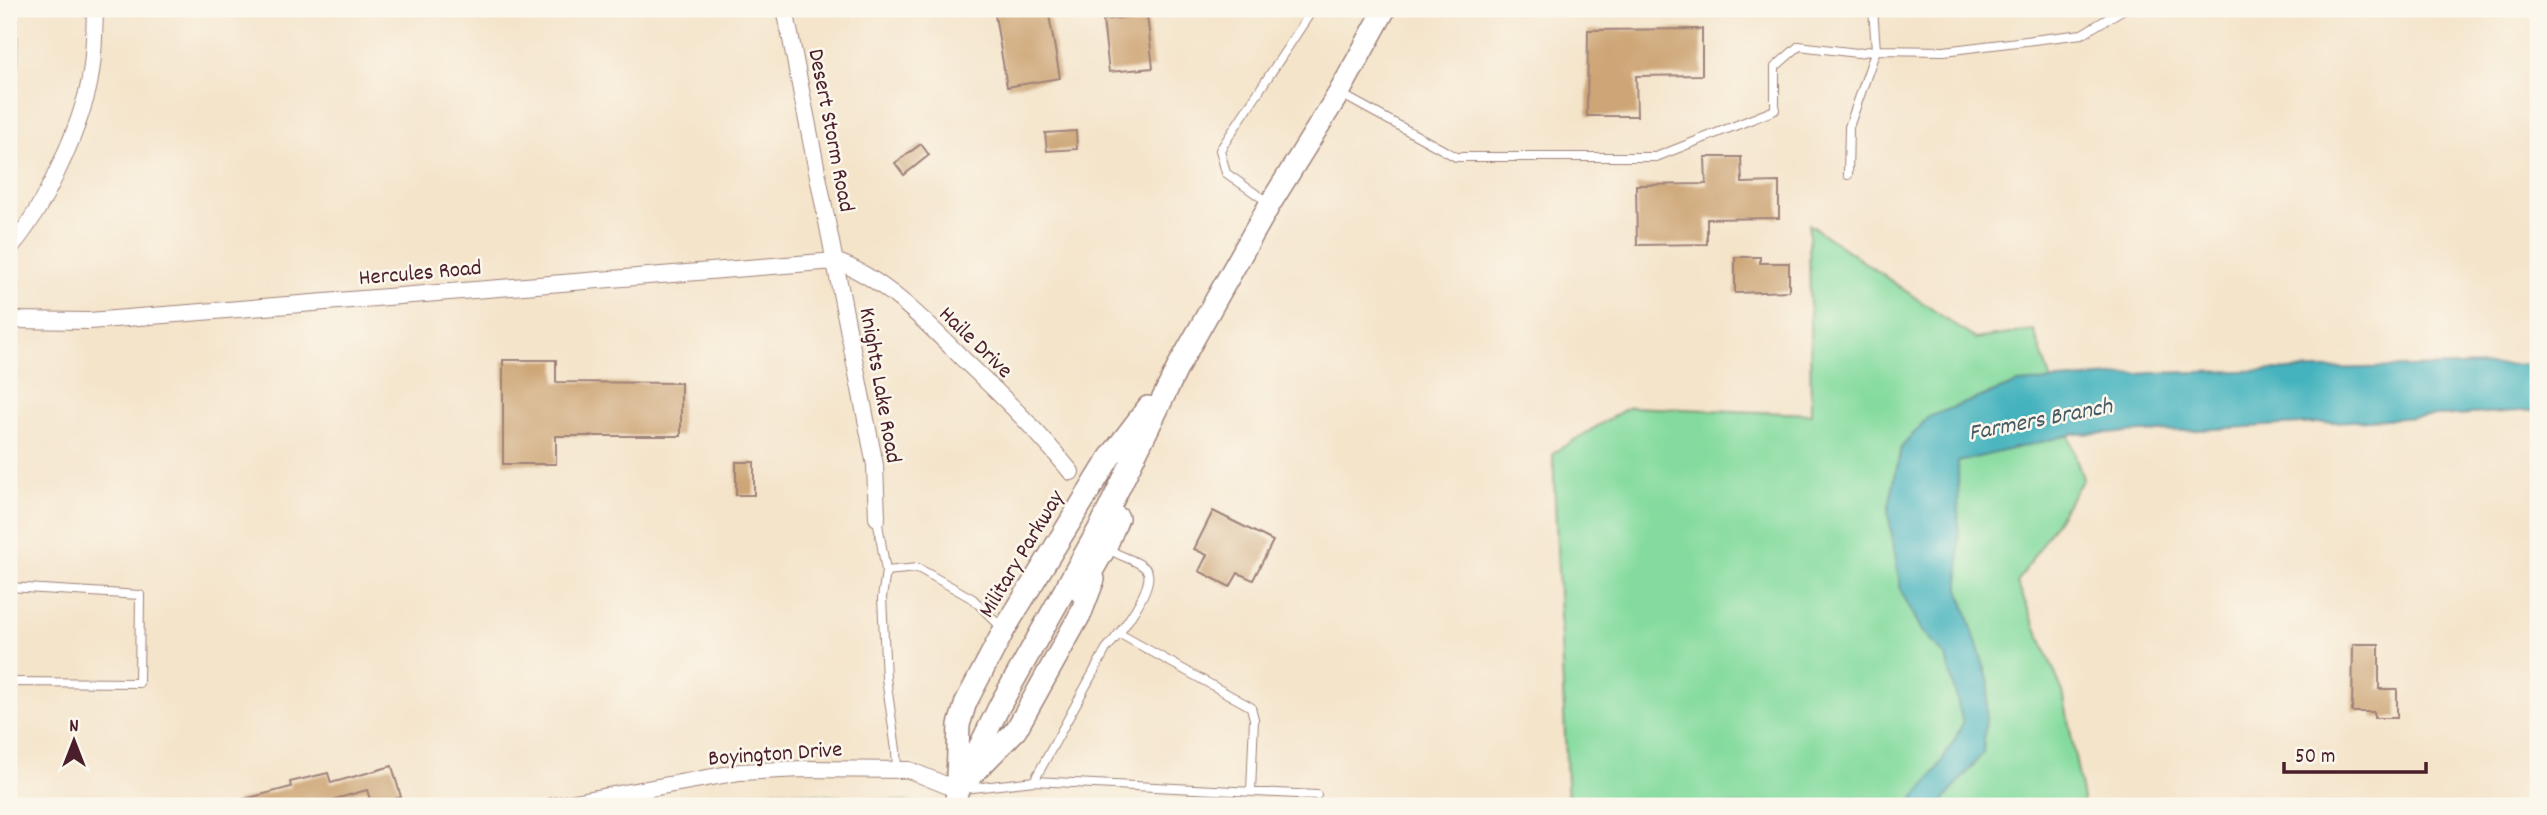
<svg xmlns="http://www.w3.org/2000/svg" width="2547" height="815" font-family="Dekko,sans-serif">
	<rect width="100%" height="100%" fill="#fbf7ec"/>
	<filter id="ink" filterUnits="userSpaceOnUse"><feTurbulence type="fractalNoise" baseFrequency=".0143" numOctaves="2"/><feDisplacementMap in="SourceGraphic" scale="14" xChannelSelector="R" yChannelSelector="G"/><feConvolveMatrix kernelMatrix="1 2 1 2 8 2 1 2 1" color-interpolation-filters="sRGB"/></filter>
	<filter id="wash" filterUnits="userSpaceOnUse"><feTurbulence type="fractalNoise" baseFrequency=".00686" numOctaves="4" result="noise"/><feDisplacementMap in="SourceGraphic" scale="28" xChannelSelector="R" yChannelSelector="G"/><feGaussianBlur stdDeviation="1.57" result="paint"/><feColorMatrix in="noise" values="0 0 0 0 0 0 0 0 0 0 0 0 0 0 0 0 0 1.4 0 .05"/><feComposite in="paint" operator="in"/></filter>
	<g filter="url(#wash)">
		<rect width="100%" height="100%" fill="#f4e4ca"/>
		<path fill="#85db9f" stroke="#687d65" stroke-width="2" d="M1809 224 1975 339 2034 330 2083 479 2017 583 2063 692 2084 805 1568 806 1553 453 1629 407 1811 414Z
			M776 791 935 805 934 806H683Z"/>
		<path fill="#44b3be" stroke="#476974" stroke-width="2" d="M2538 364V410L2181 431 2074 434 1958 462 1959 588 1989 682 1983 753 1939 806H1906C1931 782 1948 754 1963 723L1946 657 1922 631 1901 591 1888 511 1901 448 1928 417 2018 383 2152 373Z"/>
		<g id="blocks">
			<path fill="#cda576" d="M994 9H1048L1060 78 1007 87Z
				M1147 15 1153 68 1109 72 1103 20Z
				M1702 29V75L1636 76 1637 116H1587L1588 30Z
				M1076 131 1077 149 1047 151 1045 133Z
				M921 144 929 155 904 175 895 163Z
				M1705 157H1741L1742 183 1779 182V218L1707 219V244L1637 245 1636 185 1706 184Z
				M1735 257H1760V263H1789V291L1735 293Z
				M503 360H556V382L681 383V436H556V464H503Z
				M736 462H754V495H736Z
				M1213 511 1273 541 1253 580 1238 573 1230 587 1199 571 1207 555 1194 549Z
				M2353 644H2379V689H2397V718H2374V712H2352Z
				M392 766 401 797 372 806 367 790 335 799 337 806H238L237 801 291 787 290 782 328 773 331 783Z"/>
		</g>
	</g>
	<g filter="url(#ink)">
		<use href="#blocks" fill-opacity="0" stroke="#9f827a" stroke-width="2"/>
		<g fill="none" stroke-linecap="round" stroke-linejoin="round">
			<g stroke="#9f827a" stroke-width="10">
				<path id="lane" d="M1873 9 1876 50 1944 51 2082 34 2124 9
					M9 69 12 67 13 9
					M1341 94 1456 157H1656L1775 110V67L1799 46 1857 53 1876 50 1849 127 1848 175
					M1269 203 1226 173 1220 150 1313 9
					M877 518 886 571 882 598 886 678 896 750 897 770
					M886 571 918 568 973 599 1004 630
					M9 587 140 595 139 683 9 682
					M1120 634 1251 707 1254 719 1251 791
					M1034 781 1106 649C1117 637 1161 581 1145 568 1134 558 1118 557 1106 547
					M964 789 1034 781 1317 795"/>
			</g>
			<g stroke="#9f827a" stroke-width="18">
				<path id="street" d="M785 9 875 465 877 518
					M9 249C40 215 72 145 85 100 94 71 94 39 95 9
					M9 320 89 321 835 261C883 277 928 324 963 359 1001 395 1038 431 1071 472
					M552 806 740 772 803 769 909 770 958 790"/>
			</g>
			<g stroke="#9f827a" stroke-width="24">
				<path id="secondary" d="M1080 592 1106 547 1118 518
					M969 778 1016 730 1081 613 1094 579
					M958 790 1000 705 1100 527 1179 365 1270 204 1339 93 1385 9
					M956 806 959 725 966 702 1004 630 1110 457 1148 407"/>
			</g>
			<use href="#lane" stroke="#fff" stroke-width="8"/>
			<use href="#street" stroke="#fff" stroke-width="16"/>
			<use href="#secondary" stroke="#fff" stroke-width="21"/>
		</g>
	</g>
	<g text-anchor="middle" stroke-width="5" stroke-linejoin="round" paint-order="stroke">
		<g font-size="23" fill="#4a1f2b" stroke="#fbf7ec">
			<text transform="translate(833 130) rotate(79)" y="8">Desert Storm Road</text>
			<text transform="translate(420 271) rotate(-5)" y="8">Hercules Road</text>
			<text transform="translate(977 341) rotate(44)" y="8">Haile Drive</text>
			<text transform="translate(882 385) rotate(80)" y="8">Knights Lake Road</text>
			<text transform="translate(1020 553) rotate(-59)" y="8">Military Parkway</text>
			<text transform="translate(775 752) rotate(-4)" y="8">Boyington Drive</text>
		</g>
		<g font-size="24" font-style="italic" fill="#485a66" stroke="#fbf7ec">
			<text transform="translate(2040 418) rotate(-11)" y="8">Farmers Branch</text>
		</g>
	</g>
	<rect width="2547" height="815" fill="none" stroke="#fbf7ec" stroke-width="35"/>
	<g transform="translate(74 741)" stroke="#fbf7ec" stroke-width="5" paint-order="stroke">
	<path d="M0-5L12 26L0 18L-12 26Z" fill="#4a1f2b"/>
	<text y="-10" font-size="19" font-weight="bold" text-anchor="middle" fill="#4a1f2b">N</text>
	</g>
	<path d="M2284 762v10h142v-10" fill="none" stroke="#4a1f2b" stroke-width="3.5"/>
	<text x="2295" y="762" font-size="21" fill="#4a1f2b" stroke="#fbf7ec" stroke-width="5" paint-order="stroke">50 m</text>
</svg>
